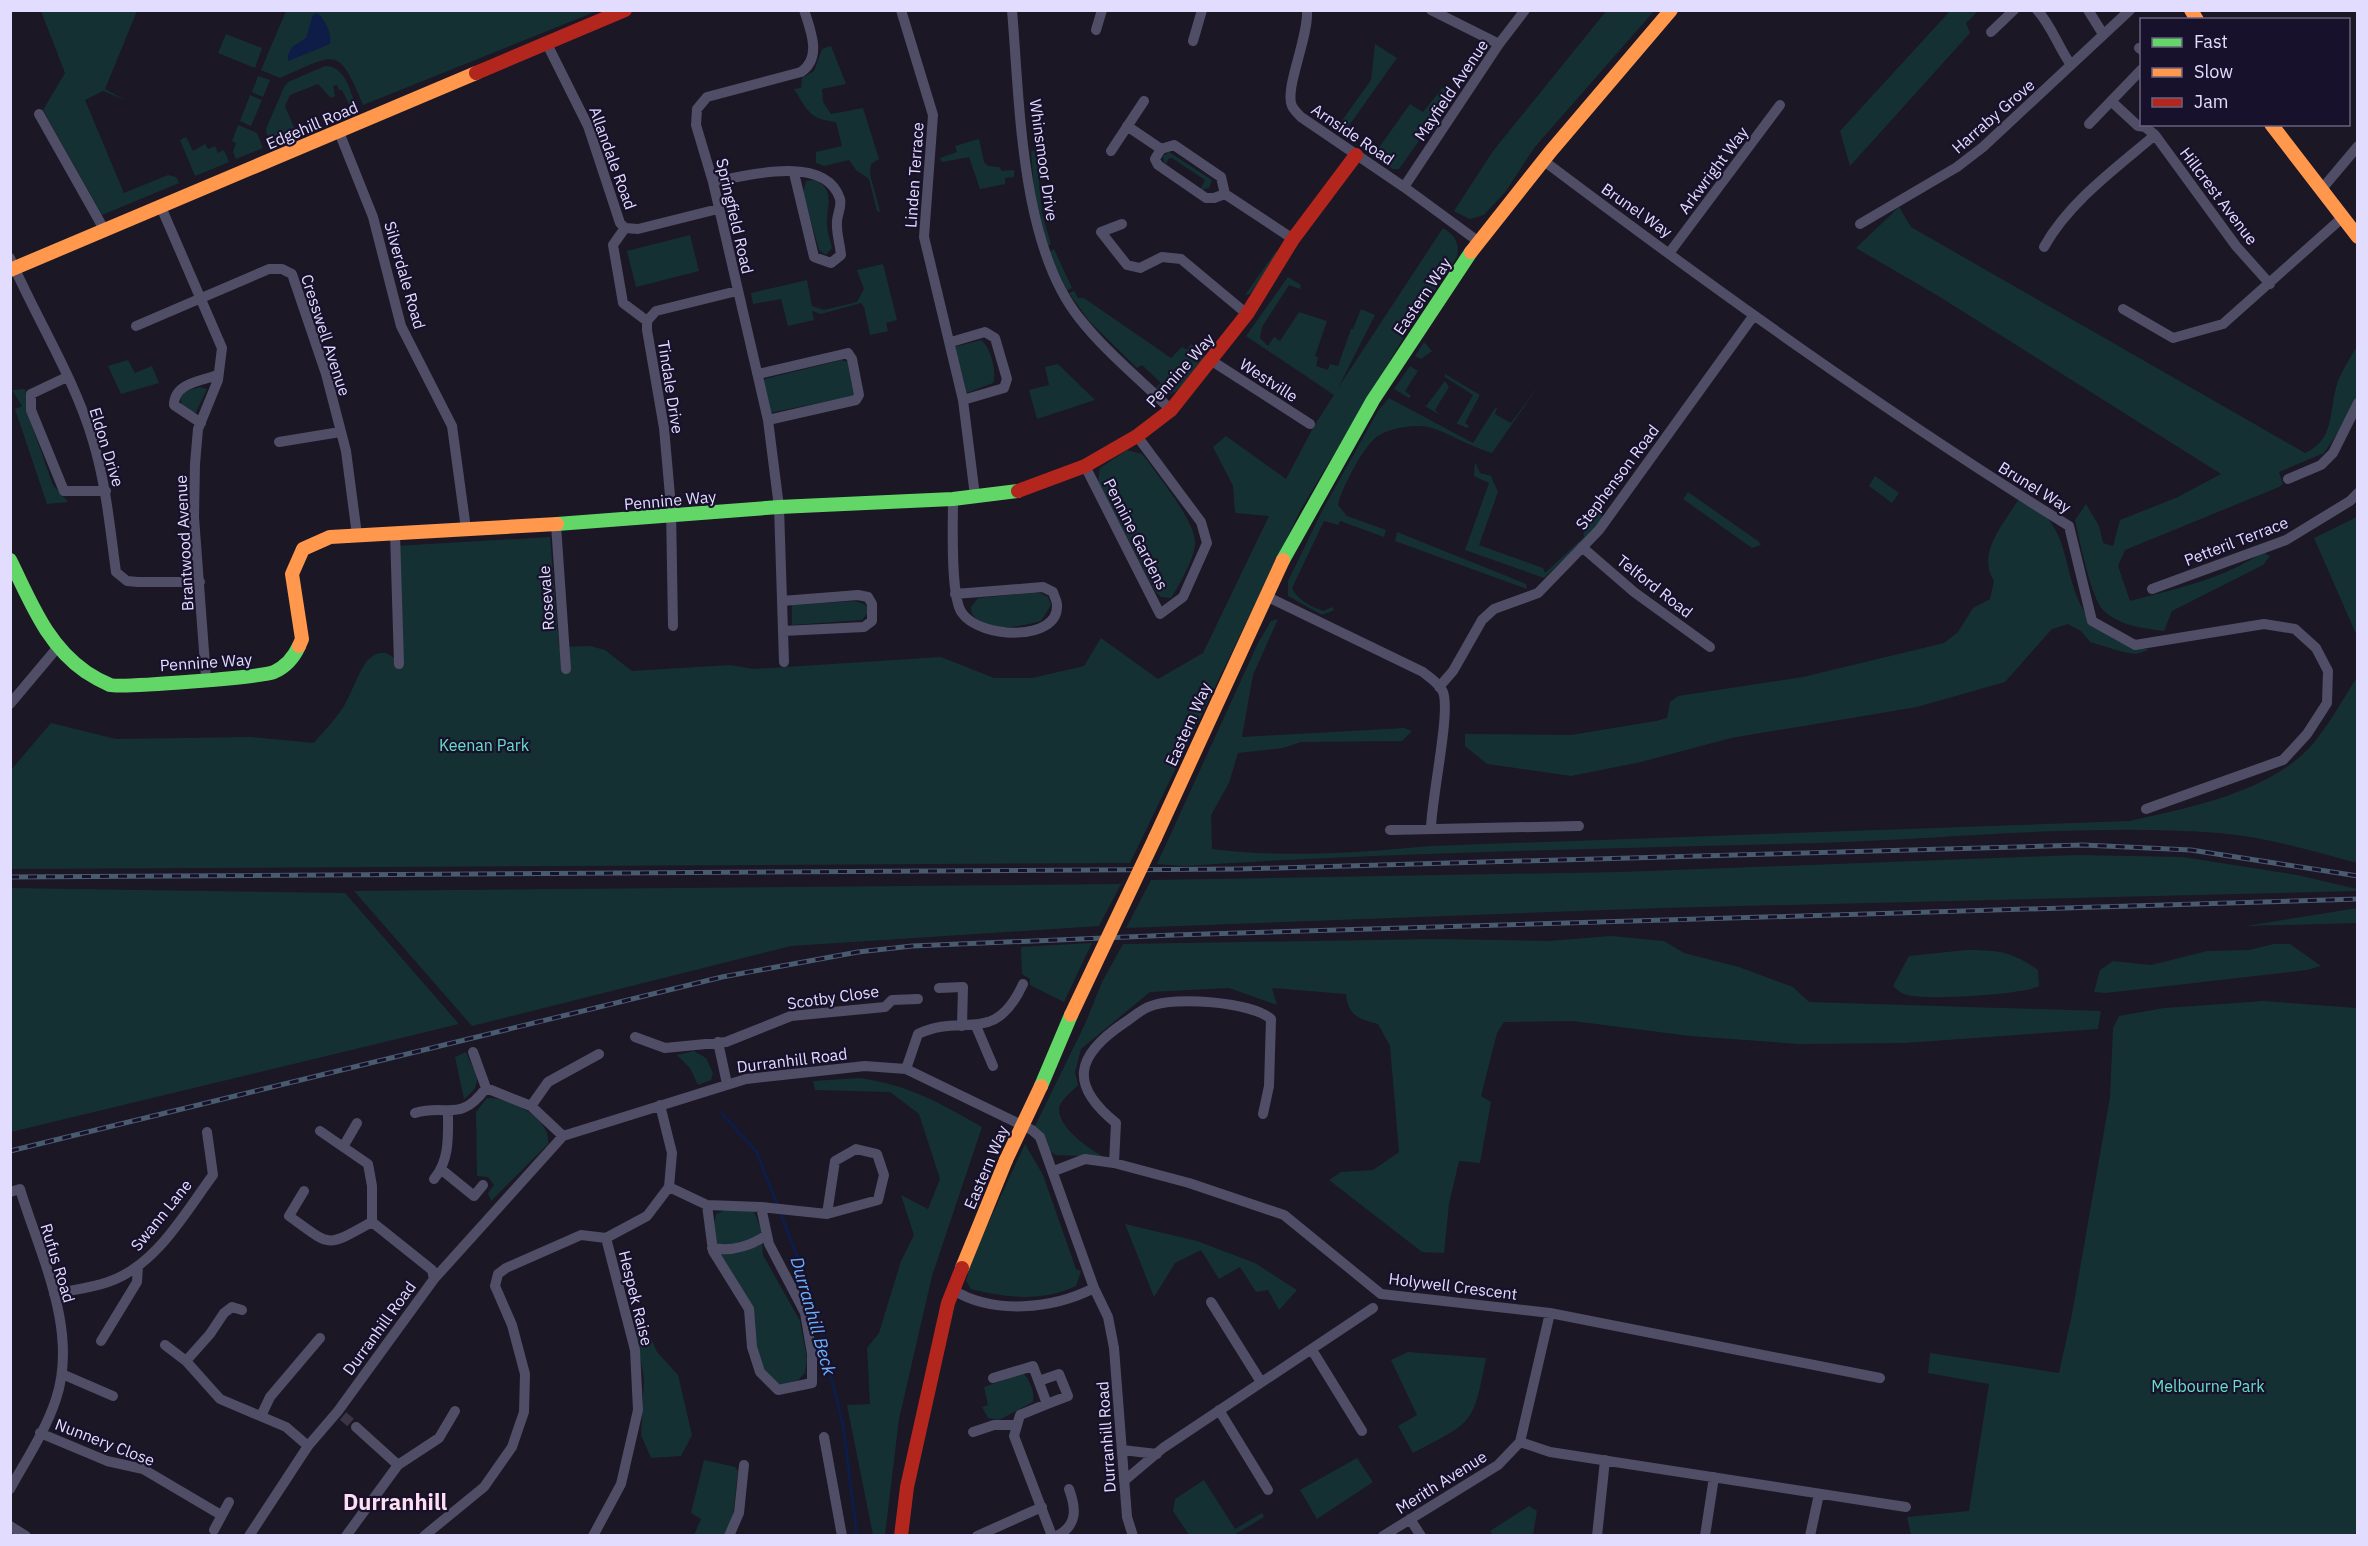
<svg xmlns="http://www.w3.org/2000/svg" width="2368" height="1546" font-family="'IBM Plex Sans',sans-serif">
	<rect width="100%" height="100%" fill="#1b1725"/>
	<path fill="#153033" d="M1607 10 1654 11 1534 148 1506 191 1484 215 1470 219 1454 211 1493 151Z
		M41 11H137L105 89 125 100 103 91 85 100 124 193 168 175 176 177 179 183 102 215 43 110 65 73Z
		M286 11H597L363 105C338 44 336 54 280 78L261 70Z
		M1950 11H1978L1966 23 1970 33 1850 166 1840 131Z
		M226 34 262 48 255 68 218 53Z
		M1375 44 1397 58 1343 134 1336 129 1371 80Z
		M831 46 846 84 822 89 823 102 831 114 863 108 879 159 871 164 870 174 880 212 877 211 869 179 856 170 849 160 824 166 816 163V152L842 146 836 122C809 119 808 111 794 89L801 88 802 78 814 71 822 49Z
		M325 66C346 66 350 92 357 108L352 110 342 90H339L337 85 333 86 335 96 331 98 318 84 290 95 285 106 297 134 269 145 266 129 284 87 288 82Z
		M258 76 270 80 263 97 252 92Z
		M1444 86 1452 89 1453 93 1399 169H1393L1373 156 1410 104 1423 112Z
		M250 95 262 100 251 126 240 121Z
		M238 125 257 133 263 148 236 159 233 152 236 143 232 141Z
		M186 137 193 151 205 144 208 149 215 146 218 153 224 150 229 162 195 176 180 140Z
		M979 139 984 162 988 166 999 167 1002 171 1014 170V177L1005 178V184L980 189 969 157 942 162 940 158 957 152 955 146Z
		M1031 151H1036L1042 213 1051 244 1047 247 1034 190Z
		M1169 152 1212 180 1209 188 1200 190 1205 180 1172 158H1169L1166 164 1164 163 1163 156Z
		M814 180C834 188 828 202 827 220 826 229 830 239 832 248L826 255 819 250 803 193 806 181Z
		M1899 207 1911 227 2305 453C2334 440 2329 414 2336 388 2339 374 2350 359 2357 346V404L2324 453 2279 472 2283 484 2279 487 2125 550 2118 566 2130 601C2175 589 2224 579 2263 552L2270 556 2263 565 2172 611 2164 631C2143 628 2119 626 2103 610 2091 598 2079 538 2075 520L2086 504 2099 526 2103 543 2113 546 2120 520 2178 497 2221 474 1940 297 1856 248Z
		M1443 228C1455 235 1460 244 1457 257L1410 327 1301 509 1130 863 11 869V770L51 723 116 739 252 737 314 743C323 732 334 721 342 709 350 698 361 665 369 659 378 651 385 651 394 658L395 546 550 537 559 647 590 646 605 650 632 671 730 665 753 669 941 657 994 678H1032L1084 666 1101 638 1158 679 1203 653 1269 516 1235 513 1233 486 1213 447 1226 436 1286 479 1314 426 1334 395 1246 336 1288 277 1301 285 1300 289 1289 285 1262 327 1260 338 1268 346 1274 337 1280 341 1299 312 1327 321 1315 356 1318 357 1316 366 1328 370 1330 364 1338 366 1351 329H1353L1361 309 1375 315 1338 388Z
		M690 235 699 271 636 287 627 251Z
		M1054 249 1072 288 1067 290 1049 252Z
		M1276 251 1279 254 1250 294 1245 295Z
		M883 264 897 320 886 323 888 331 870 335 864 307 861 303 821 314 812 311 814 320 788 326 781 299 753 304 751 293 807 280 812 306 824 310 857 302 864 289 857 270Z
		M1074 291 1078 298H1084L1171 358 1182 347 1187 350 1191 344 1205 355V358C1193 372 1175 408 1154 389L1161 383 1142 365 1137 368 1089 321 1069 293Z
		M981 340C991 348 997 372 993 383L964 394 954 347Z
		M1424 342 1432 351 1421 359 1415 356Z
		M128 360 135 373 152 366 159 383 121 394 108 366Z
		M841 360 848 362 854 396 769 413 761 380Z
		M1058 364 1095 400 1037 419 1029 390 1049 385 1045 367Z
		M1410 366 1418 371 1405 391 1411 396 1409 398 1394 389Z
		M1445 374 1480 395 1465 423 1469 426 1467 428 1449 420 1457 423 1473 395 1445 377Z
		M1445 381 1449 387 1435 410 1440 415 1420 403 1426 406Z
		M1542 381 1492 453C1471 447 1453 435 1432 428 1416 423 1386 428 1374 439 1361 452 1342 487 1338 505L1347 516 1386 530 1384 537 1340 521 1338 525 1324 521 1292 588C1296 599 1313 608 1324 611L1332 607 1334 610 1322 615 1288 596V581L1323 509 1378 411 1389 398 1473 443 1495 408H1497L1495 414 1511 423Z
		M200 387 207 389 195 414 182 407 180 393Z
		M25 389 31 423 53 485 68 502 47 504 15 409 22 406 12 390Z
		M1127 450 1142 454 1147 460C1160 479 1198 524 1195 546 1193 560 1179 586 1171 598L1161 597 1155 591 1098 482 1100 468Z
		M1475 462 1480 473 1491 476 1498 492 1479 545 1543 568 1545 573 1584 537 1583 527 1597 505 1601 509 1603 521 1544 578 1465 550 1489 483 1474 476Z
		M1875 476 1899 493 1892 503 1869 486Z
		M1688 492 1758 541 1761 545 1752 548 1683 499Z
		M2018 500C2028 506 2042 512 2049 520 2060 534 2064 551 2068 567 2081 622 2097 635 2149 650L2136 654 2123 652 2090 642 2081 631 2068 624 2052 629 2005 682 1917 707 1731 738 1641 762 1571 776 1487 764 1465 746V734L1571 735 1656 721 1667 718 1670 702 1678 696 1803 677 1944 643 1958 632 1973 608 1990 599 1994 581C1976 553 2004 524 2018 500Z
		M2357 517V636L2314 538Z
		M1397 532 1519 581 1526 584 1527 589 1395 541Z
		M1033 593H1040L1048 597 1051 605 1041 621C1020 627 986 634 972 614L971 607 978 598Z
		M856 601 866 605 869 611 862 620 792 625V605Z
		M1278 619 1253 675 1242 737 1404 728 1412 731 1402 741 1301 742 1283 748 1238 753 1229 783 1211 815 1212 849C1285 858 1357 853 1430 846L2129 821C2188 808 2268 793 2311 746 2329 725 2342 701 2357 677V863C2312 851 2266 837 2219 833 2085 823 1950 839 1817 843 1606 849 1394 852 1184 866L1157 864 1258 643 1271 621Z
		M2076 855 2183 857 2297 875 2357 889V891L1661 908 1126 928 1151 880 1621 872Z
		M1121 884 1099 926 791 946 472 1026 354 891Z
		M11 888 345 893 459 1024 11 1132Z
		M2357 908V923L2246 926Z
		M1611 936 1664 941 1684 953 1739 967 1793 987 1809 1002 2101 1011 2098 1029 1905 1043 1799 1044 1690 1036 1573 1021 1504 1022 1497 1033 1481 1096 1491 1102 1480 1163 1459 1161 1449 1204 1444 1253 1422 1252 1329 1180 1341 1172 1373 1170 1399 1152 1390 1046 1378 1024C1359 1019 1348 1016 1346 994L1272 988 1277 1005 1229 988 1150 992 1081 1049 1075 1072 1078 1085C1073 1091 1060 1100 1059 1108 1058 1128 1088 1148 1104 1157L1056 1155 1049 1151 1034 1128 1085 1024 1102 982 1123 944 1433 939 1548 941Z
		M1092 943 1064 1002 1030 985V979L1022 974 1021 947Z
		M2274 944H2290L2321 966 2307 970 2106 993 2094 992 2100 970 2113 961 2151 965 2207 951 2249 950Z
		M1966 950C1998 950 2011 951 2038 970L2039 986C2024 995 1919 1001 1904 994 1900 993 1896 988 1893 986L1909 956Z
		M2264 1001 2357 1008V1535H1911L1907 1517 1969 1511 1989 1384 1928 1373 1930 1353 2059 1373 2072 1314 2110 1097 2113 1028 2119 1016 2164 1008Z
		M694 1051 706 1058 713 1073 711 1080 698 1085 690 1068 677 1055Z
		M466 1052C475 1075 486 1082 464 1099L455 1057Z
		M860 1078C911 1086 938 1102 982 1127L932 1276 899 1419 885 1535H873L847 1405 870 1404 867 1348 879 1333 901 1261 914 1235 901 1195 928 1209 940 1179 919 1114 890 1092 815 1090 813 1081Z
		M487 1098C509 1097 552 1118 548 1144L491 1201 488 1193 494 1185 488 1177 477 1176 476 1112Z
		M1025 1144 1043 1175 1076 1269 1081 1271 1076 1286C1043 1302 1005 1298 971 1289L966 1281 972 1258Z
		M732 1207 753 1209 761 1229 763 1255 800 1321 807 1359 805 1373 798 1380 776 1387 755 1356 751 1311 716 1249 713 1231 716 1214Z
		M1125 1224 1197 1241 1255 1263 1297 1290 1279 1310 1268 1290 1256 1292 1240 1267 1219 1279 1201 1250 1175 1263 1154 1297Z
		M644 1323 657 1352 678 1375 692 1435 681 1456 651 1458 641 1435 644 1379 635 1327Z
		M1408 1352 1486 1358C1473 1425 1474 1421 1413 1453L1398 1426 1417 1415 1391 1360Z
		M1023 1373C1030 1380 1035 1393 1033 1402L999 1420 988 1418 982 1407 988 1405 984 1387Z
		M1357 1458 1373 1482 1317 1519 1300 1490Z
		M704 1460 735 1467 738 1471 731 1535H694L701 1519 691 1513Z
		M1204 1480 1235 1529 1262 1513 1264 1517 1234 1535H1189L1173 1511 1175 1499Z
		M1529 1506 1537 1511 1533 1535H1493L1490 1531Z"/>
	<path fill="#0d1d47" d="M317 13C325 19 332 33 330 44L288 61V55L292 47 306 38 313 15Z"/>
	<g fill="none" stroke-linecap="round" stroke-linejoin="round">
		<path stroke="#0d1d47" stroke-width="3" d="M722 1114 756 1151 778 1206
			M780 1212 810 1290 843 1425 857 1536"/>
		<path stroke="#393546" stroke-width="10" stroke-dasharray="10 5" stroke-linecap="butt" d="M343 1416 356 1427"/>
		<path stroke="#504d66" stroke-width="10" d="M901 10 933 115 924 237 963 400 975 496
			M1012 10C1020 103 1020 245 1080 319 1106 352 1141 380 1171 410
			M1307 10C1309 37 1284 89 1292 106 1294 110 1298 114 1301 117L1404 187 1479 242
			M1431 10 1499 44
			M2037 10C2052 26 2058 47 2071 65
			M2088 10 2103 34
			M1096 30 1102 10
			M1991 32 2014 10
			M1193 41 1202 10
			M547 44 588 126 620 223 625 228 638 229 718 209
			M2139 48 2142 50
			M2111 101 2138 126 2145 127 2155 135 2236 246 2270 284
			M39 114 105 231
			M2089 124 2142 69
			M1127 126 1161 149 1174 145 1221 177 1225 194 1293 239
			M339 132 373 217 401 326 452 426 466 529
			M1161 149 1155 159 1158 165 1206 198H1214L1225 194
			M1111 151 1144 101
			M1544 161C1714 289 1888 414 2069 526L2092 621 2135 645 2264 624 2295 629 2316 648 2328 671 2327 703 2307 734 2283 760 2146 809
			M713 182C747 175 826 154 840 199 842 207 837 214 837 222 836 232 840 244 841 255L831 263 814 257 794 173
			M1404 187 1499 44 1525 10
			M2321 190 2358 146
			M161 207 222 348 218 380 198 429 195 464 194 517 206 678
			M1122 224 1101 232 1127 265 1140 268 1162 257 1181 259 1247 314
			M1860 224 1957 167 1983 147 2130 10
			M625 228 613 245 623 303 647 321
			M2044 247C2069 202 2116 168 2155 135
			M1670 252 1780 105
			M10 258C37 320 74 377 93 441 106 484 110 528 116 572L127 581 138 582H200
			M2123 309 2173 338 2223 324 2342 218
			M136 326 269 269H282L292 274 326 374 346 451 357 535
			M951 342 985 332 995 338 1007 379 1004 388 963 400
			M1212 361 1310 424
			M758 374 848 353 852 359 859 395 856 400 768 420
			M67 377 31 394V410L64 491H106
			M201 423 174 405C174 383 201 381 218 375
			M279 442 340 432
			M1085 466 1160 614 1183 597 1207 543 1201 522 1137 436
			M2288 479 2321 465 2333 453 2358 403
			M953 499C953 522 950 597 962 613 980 639 1059 642 1057 605 1057 601 1054 596 1053 592L1043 587 955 594
			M556 525 566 669
			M395 533 399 664
			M1582 547 1634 592 1710 647
			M2152 589 2286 540 2350 501 2358 493
			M1266 596 1423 672C1430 678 1439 683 1443 692 1451 712 1431 800 1431 829
			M782 601 858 595 868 597 872 604V621L864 627 783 631
			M673 626 671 507 664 428 647 330V321L656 311 737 291
			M784 662 779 507 768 420 713 182 696 125 697 109 707 97 801 72C822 58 811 31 804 10
			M1439 687 1453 671 1482 620 1494 609 1538 593 1599 530 1754 315
			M10 704 57 648
			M1390 830 1579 826
			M939 988 963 987 962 1026
			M976 1026 993 1066
			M635 1037 665 1048 726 1042 791 1016 885 1007 892 1000 918 999
			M718 1042 727 1084
			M473 1052 486 1088
			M906 1069 918 1034C963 1012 994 1047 1023 984
			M531 1106 548 1082 599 1054
			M415 1113C448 1103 459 1124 486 1088L531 1106 563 1136
			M343 1147 357 1123
			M1114 1163 1116 1123C1069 1085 1075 1056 1124 1023 1132 1018 1141 1009 1151 1006 1174 996 1252 1002 1271 1019L1269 1086 1263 1114
			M442 1170 474 1196 483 1185
			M1054 1171 1085 1159 1114 1163 1189 1183 1284 1215 1381 1294 1550 1313 1880 1378
			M434 1179C450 1160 448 1136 448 1112
			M669 1187 707 1205 761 1207 827 1214 878 1200 884 1175 877 1154 856 1149 835 1161 827 1214
			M304 1191 289 1216C332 1247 325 1248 372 1222V1186L368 1164 320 1131
			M10 1192 20 1189C40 1255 79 1330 56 1399 46 1430 26 1460 10 1489
			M707 1205 713 1251 749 1309 752 1347 760 1372 778 1390 812 1383V1354L805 1313 769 1244 761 1207
			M372 1222 432 1270 434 1279
			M712 1248C733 1252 750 1246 767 1235
			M953 1290C994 1315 1053 1309 1094 1288
			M54 1294C72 1290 91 1288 108 1282 156 1266 184 1214 213 1175L207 1132
			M1211 1302 1261 1382
			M101 1341 137 1282 138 1267
			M165 1345 186 1361 220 1399 286 1427 308 1446
			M1312 1350 1362 1431
			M186 1361 210 1334 224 1313 232 1307 242 1310
			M62 1374 113 1396
			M993 1378 1033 1366 1047 1404 1020 1415 1014 1436 1052 1536
			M1039 1381 1059 1374 1068 1396 1047 1404
			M1219 1410 1268 1490
			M261 1416 270 1397 320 1338
			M356 1427 398 1465
			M973 1432 994 1425H1017
			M40 1433 107 1461 143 1469 221 1515
			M824 1437 842 1536
			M1520 1442 1550 1452 1906 1507
			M1122 1450 1157 1454
			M1124 1481 1163 1448 1373 1308
			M1410 1519 1421 1536
			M10 1526 26 1536
			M214 1530 229 1502
			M249 1536 308 1446 338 1411 434 1279 563 1136 746 1079 865 1066 906 1069 1032 1130 1040 1137 1094 1288 1108 1317 1114 1348 1127 1517 1133 1536
			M346 1536 398 1465 439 1438 455 1411
			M424 1536 484 1487 512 1447 524 1412 525 1374 512 1325 495 1286 498 1274 506 1268 581 1235 606 1238 647 1216 669 1187 672 1153 660 1105
			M593 1536 621 1484 638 1410 635 1350 606 1238
			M729 1536 739 1513 744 1465
			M977 1536 1042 1507
			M1057 1536C1078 1525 1076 1508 1069 1489
			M1383 1536 1498 1465 1520 1442 1550 1313
			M1597 1536 1605 1460
			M1705 1536 1714 1477
			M1810 1536 1819 1494"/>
		<path stroke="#63d668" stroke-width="14" d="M557 524 779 507 953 499 1018 491
			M10 560C31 602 46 644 86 672 92 676 103 682 110 685 122 688 262 677 274 672 285 667 294 657 299 646
			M1283 560 1373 400 1471 252
			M1041 1086 1071 1015"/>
		<path stroke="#ff974d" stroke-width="14" d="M2191 10 2197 20
			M2271 124 2358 237
			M1471 252 1551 151 1671 10
			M10 270 476 73
			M299 646 302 639 292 574 303 549 330 537 557 524
			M1155 838 1283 560
			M962 1268 1006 1160"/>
		<path stroke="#b3261e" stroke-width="14" d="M476 73 625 10
			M1018 491 1085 466 1137 436 1171 410 1247 314 1293 239 1356 155
			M901 1536 907 1487 948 1303 962 1268"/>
		<g stroke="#495b6f" stroke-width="5">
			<path id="rail" d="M10 877 1240 869 2083 845 2191 850 2358 876
				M10 1151 722 977 858 952 912 946 1174 935 2358 899"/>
		</g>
		<use href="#rail" stroke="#18112b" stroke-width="3" stroke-dasharray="9" stroke-linecap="butt"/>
		<path stroke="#ff974d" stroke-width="14" d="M1071 1015 1155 838
			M1006 1160 1041 1086"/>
	</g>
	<g text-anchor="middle" stroke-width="4.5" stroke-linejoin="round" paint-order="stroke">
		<g font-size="16" fill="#e2dcff" stroke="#18112b">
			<text transform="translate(1451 90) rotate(-56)" y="6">Mayfield Avenue</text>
			<text transform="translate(1993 116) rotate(-41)" y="6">Harraby Grove</text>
			<text transform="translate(312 125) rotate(-23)" y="6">Edgehill Road</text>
			<text transform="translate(1353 134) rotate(34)" y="6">Arnside Road</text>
			<text transform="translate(613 158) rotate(70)" y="6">Allandale Road</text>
			<text transform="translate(1044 160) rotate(82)" y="6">Whinsmoor Drive</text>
			<text transform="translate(1713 170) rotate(-53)" y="6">Arkwright Way</text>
			<text transform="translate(914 175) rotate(-86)" y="6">Linden Terrace</text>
			<text transform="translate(2219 196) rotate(53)" y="6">Hillcrest Avenue</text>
			<text transform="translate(1637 210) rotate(35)" y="6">Brunel Way</text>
			<text transform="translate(735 216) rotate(77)" y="6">Springfield Road</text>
			<text transform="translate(405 275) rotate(74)" y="6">Silverdale Road</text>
			<text transform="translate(1422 296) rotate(-56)" y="6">Eastern Way</text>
			<text transform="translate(326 335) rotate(72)" y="6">Cresswell Avenue</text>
			<text transform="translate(1180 370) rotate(-48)" y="6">Pennine Way</text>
			<text transform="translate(1269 380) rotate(33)" y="6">Westville</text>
			<text transform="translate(671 387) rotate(81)" y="6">Tindale Drive</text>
			<text transform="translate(107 447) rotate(73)" y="6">Eldon Drive</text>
			<text transform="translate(1617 477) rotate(-53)" y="6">Stephenson Road</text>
			<text transform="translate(2035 487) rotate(32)" y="6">Brunel Way</text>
			<text transform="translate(670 500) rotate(-5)" y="6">Pennine Way</text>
			<text transform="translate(1136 534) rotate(63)" y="6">Pennine Gardens</text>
			<text transform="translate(2236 541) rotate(-21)" y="6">Petteril Terrace</text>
			<text transform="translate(184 543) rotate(-93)" y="6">Brantwood Avenue</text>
			<text transform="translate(1655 586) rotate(38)" y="6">Telford Road</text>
			<text transform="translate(546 598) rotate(-94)" y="6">Rosevale</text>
			<text transform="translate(206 662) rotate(-4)" y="6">Pennine Way</text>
			<text transform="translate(1188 724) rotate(-66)" y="6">Eastern Way</text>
			<text transform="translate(833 997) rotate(-8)" y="6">Scotby Close</text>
			<text transform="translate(792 1060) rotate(-7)" y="6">Durranhill Road</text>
			<text transform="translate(986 1167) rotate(-67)" y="6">Eastern Way</text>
			<text transform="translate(161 1215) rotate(-51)" y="6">Swann Lane</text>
			<text transform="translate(58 1263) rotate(73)" y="6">Rufus Road</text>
			<text transform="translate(1453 1286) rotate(7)" y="6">Holywell Crescent</text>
			<text transform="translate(636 1298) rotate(76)" y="6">Hespek Raise</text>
			<text transform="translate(379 1328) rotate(-54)" y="6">Durranhill Road</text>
			<text transform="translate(1106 1437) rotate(-94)" y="6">Durranhill Road</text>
			<text transform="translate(105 1442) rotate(21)" y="6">Nunnery Close</text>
			<text transform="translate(1441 1482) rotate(-32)" y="6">Merith Avenue</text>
		</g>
		<g font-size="16" fill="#67e0ca" stroke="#18112b">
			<text x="484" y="751">Keenan Park</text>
			<text x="2208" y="1392">Melbourne Park</text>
		</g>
		<g font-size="18" font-style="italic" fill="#6bb0fe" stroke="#18112b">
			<text transform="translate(813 1316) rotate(74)" y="6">Durranhill Beck</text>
		</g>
		<g font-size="22" font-weight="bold" fill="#ffdef1" stroke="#18112b">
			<text x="395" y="1510">Durranhill</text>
		</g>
	</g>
	<rect width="2368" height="1546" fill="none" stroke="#e2dcff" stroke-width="24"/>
	<rect x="2140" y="18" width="210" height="108" fill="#18112b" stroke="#696280" stroke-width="1.5"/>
	<rect x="2152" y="38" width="30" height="9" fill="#63d668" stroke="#696280" stroke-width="1.5"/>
	<text x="2194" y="48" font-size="18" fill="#e2dcff">Fast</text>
	<rect x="2152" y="68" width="30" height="9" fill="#ff974d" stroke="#696280" stroke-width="1.5"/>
	<text x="2194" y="78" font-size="18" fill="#e2dcff">Slow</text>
	<rect x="2152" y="98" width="30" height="9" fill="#b3261e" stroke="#696280" stroke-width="1.5"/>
	<text x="2194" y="108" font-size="18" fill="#e2dcff">Jam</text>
</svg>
